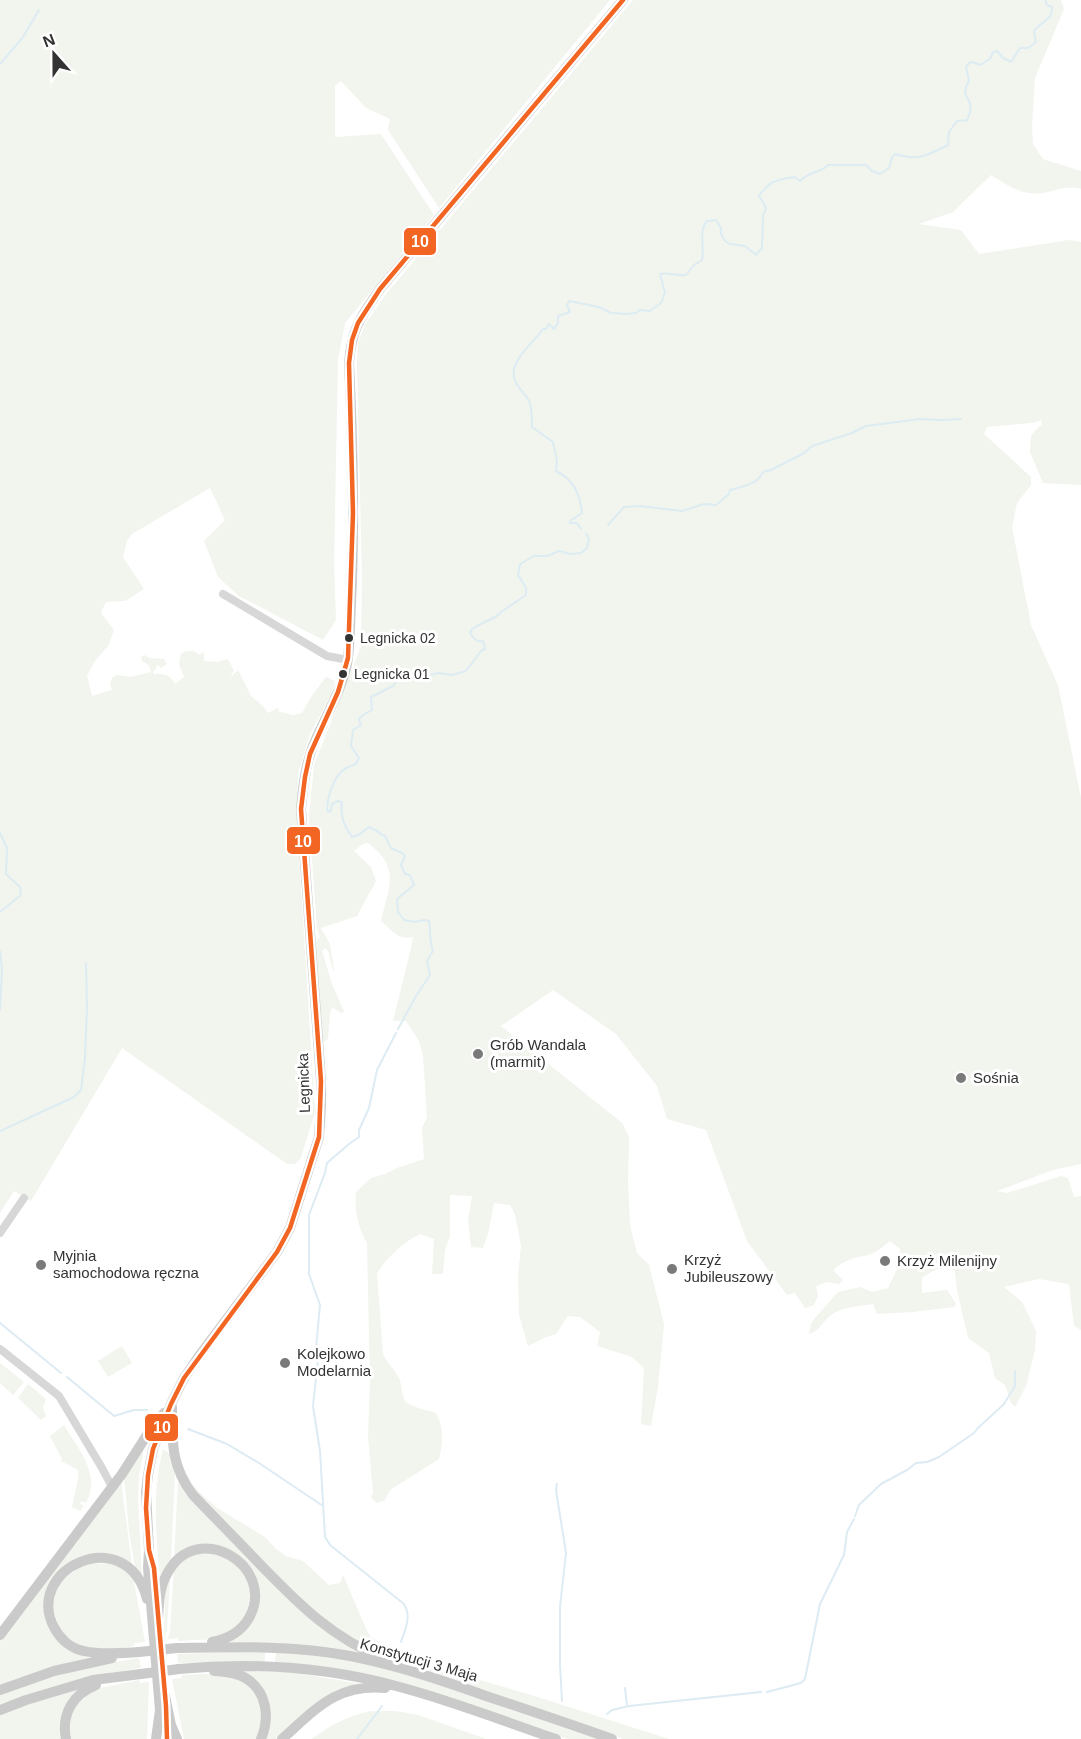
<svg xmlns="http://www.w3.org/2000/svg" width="1081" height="1739" font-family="Arial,sans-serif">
	<rect width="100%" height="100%" fill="#fff"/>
	<path fill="#f1f5ed" d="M0 0H610L439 208 388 130 390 119 366 108 341 81 335 86V137L381 134 434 215 345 323 338 359 334 563 336 620 323 640 239 596 218 577 204 541 225 520 210 488 132 534 127 541 123 557 144 589 125 601 106 602 101 613 114 630 108 646 95 661 87 676 92 696 112 690 110 685 112 678 117 675 131 677 151 672 149 665 142 661 141 657 145 655 149 658 164 659 167 664 161 668 158 665 156 666V669L153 672V674C162 673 172 675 175 684L184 677 179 664 181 654 186 651H194L199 655 203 652 204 653V661L217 662 228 659 234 671 231 674 232 676 238 670 251 696 263 706 268 713 277 708 279 709 278 711 293 715 302 713 311 697 326 677 335 681 331 695 310 734 298 773 297 823 315 1112 301 1158 295 1164H287L122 1048 31 1201 14 1191 0 1213Z
		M633 0H1061L1064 9 1035 78 1032 127 1033 144 1043 159 1081 171V189C1069 185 1056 190 1044 193 1023 196 1008 186 991 175L953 212 919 224 961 230 979 254 1069 240 1081 242V485L1043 483 1030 452 1031 435 1042 424 1041 420 1032 423 987 427 984 434 1031 477V485L1017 503 1012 527 1031 625 1058 685 1081 798V1164L1053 1170 997 1191 1007 1193 1061 1176 1068 1178 1074 1197 1081 1196V1330L1074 1326 1069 1284 1039 1279 1004 1287 1022 1302 1036 1331 1035 1350 1026 1386 1015 1407 1011 1403 1005 1385 995 1378 989 1353 968 1338 957 1290 955 1271 944 1266 931 1272 922 1278V1293L947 1290 956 1304 954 1307 913 1312 877 1314 873 1304C859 1306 842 1307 831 1315 823 1321 819 1332 809 1334L811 1324 815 1318 838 1292 860 1287 872 1292 888 1288 900 1263V1249L890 1241C883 1247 873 1255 864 1256 850 1258 844 1261 833 1270L843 1280 839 1284 827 1282 816 1286 818 1296 814 1305 805 1308 795 1293 787 1295 747 1241 706 1130 667 1119 657 1086 616 1034 553 990 501 1026 622 1123 629 1137 628 1181 630 1225 637 1253 649 1265 664 1324 658 1387 651 1426 641 1424 644 1368 632 1357 597 1346 600 1332 580 1317 568 1316 556 1334 546 1337 528 1346 519 1315 518 1276 521 1246 515 1214 510 1205 494 1203 488 1234 483 1248 471 1247 468 1220 472 1196 450 1195V1236L445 1250 443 1274H432L434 1239 420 1234C404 1242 387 1257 377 1273L383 1354C388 1365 394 1368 399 1378 402 1384 401 1394 405 1401 408 1406 429 1411 436 1413 444 1428 443 1442 439 1459L390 1490 385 1500 377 1503 371 1497 373 1493 368 1436 370 1382 367 1243C358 1227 354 1210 356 1192L371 1178 385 1174 397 1168 424 1159 422 1128 427 1117 423 1056 419 1041 406 1021H393L412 944 413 937C397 940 393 931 381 921 389 886 401 868 368 843L363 844 354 851 371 867 376 881 357 916 321 928 330 944 334 970H333L328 951 325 948 322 951 332 984 344 1012 341 1013 332 1007 330 1014 328 1039 323 1043 315 945 316 942 320 937 317 929 309 817 314 765 361 647 362 578 357 364 358 343 365 324 387 293Z
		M122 1346 132 1363 108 1377 98 1361Z
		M0 1363 24 1382 13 1395 0 1383Z
		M28 1384 46 1399 43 1408 46 1416 41 1420 18 1398Z
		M64 1425C79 1450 101 1474 86 1503L82 1501 80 1504 84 1506 80 1511 72 1507 78 1479V1470L61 1461 62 1459 50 1436Z
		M176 1426 179 1430 178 1452 180 1462 193 1485 199 1492 217 1508 265 1537 276 1549 286 1556 303 1561 329 1585 340 1583 343 1575 367 1631 371 1637 384 1645 469 1677 528 1694 669 1739H623L434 1674 381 1654 350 1639 324 1621 303 1603 192 1489 179 1464 176 1445Z
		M144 1449 139 1475 138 1499 142 1576 135 1568 129 1531 124 1477Z
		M163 1449 170 1454 175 1472 171 1561 161 1577C158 1566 158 1554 157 1544 155 1510 155 1481 163 1449Z
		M178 1480 190 1497 361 1653 271 1643 232 1642 231 1640 258 1596 226 1548 174 1559Z
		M121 1481 132 1565 74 1560 60 1571 50 1626 90 1657 51 1667 0 1685V1641Z
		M205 1552 233 1560 249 1582 251 1596 245 1618 234 1630 216 1639 178 1641V1638L168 1639 170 1632 174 1569 186 1558Z
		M86 1563 116 1564 133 1576 145 1642 134 1643V1646L105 1651 82 1648 61 1632 53 1609 55 1594 60 1581Z
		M170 1576 167 1630 164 1640 165 1589Z
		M265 1651V1662L178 1663 177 1654Z
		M276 1652 302 1654 359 1662 401 1672 600 1739H568L431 1692 275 1662Z
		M139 1658 141 1668 92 1676 0 1705V1694C46 1678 91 1665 139 1658Z
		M243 1670 284 1671 362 1684 277 1739H265L270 1723Z
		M225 1673C244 1680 258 1689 263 1711 264 1719 259 1731 257 1739H184L172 1679 182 1678V1675Z
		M139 1680 140 1683 149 1682 147 1739H69L68 1732 73 1707 95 1689Z
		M77 1690 62 1739H0V1714L28 1704Z
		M371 1711H396L418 1715 486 1739H312C330 1725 348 1716 371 1711Z"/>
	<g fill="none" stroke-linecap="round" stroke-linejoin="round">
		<path stroke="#ddebf3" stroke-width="2" d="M0 64 23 37 39 10
			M608 525 624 507 640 506 682 511 704 504 716 505 729 494 730 490C743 486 757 485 763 472L771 470 804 453 812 446 852 433 866 426 920 419 941 420 961 419
			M581 529 577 523H570V521L582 513C580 494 574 480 556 471L557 461 553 442 532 427C532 419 532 411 530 403 525 391 511 385 514 369 518 354 534 342 543 329H546L549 324 554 329 558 323V316L570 312 567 305 569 301 599 307 611 313 627 314 636 313 640 310 650 311 661 303 665 293 660 274C669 272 677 276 686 275L694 265 702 260C705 247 698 231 707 221L716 220 721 228V234L725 241 730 244 745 246 756 255 762 248 763 215 766 209C765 203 761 201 759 196 770 180 776 180 795 177L800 181C809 171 819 174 828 165H866L872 171 880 174 889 168 892 158 895 154C919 161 926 156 948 145L949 132 957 121 967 120C972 110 972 104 965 94L966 87 969 80 966 68 969 63 973 62 980 65 990 59 993 52 997 51 1003 58 1011 62 1020 48H1028L1036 42 1034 31C1041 21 1053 21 1052 7L1047 5 1045 0
			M0 833 7 848 6 874 20 887 21 895 0 912
			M0 951 2 969 0 1010
			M398 1029 416 996 430 975 427 961 433 951C429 941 431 931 429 921L424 920 415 922 404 920 398 912 397 899 414 885 410 875 405 874 401 865 405 856 402 853 391 848 385 836C379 834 376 829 369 827L358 835 352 837C344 826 340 816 342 802L338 801 332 804 331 811 328 812C325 801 334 778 342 771 346 767 351 766 356 764L359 758 351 746 353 730 361 725 359 719 363 715 372 710 371 697 393 686 397 681 410 678H420L438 673 452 675 466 671 481 651 485 649 483 641C477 643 473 638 470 633L472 629 477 626 497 616 501 612 526 595V588L518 575 520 564 534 556H547L559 551 570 554 581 553 587 548 589 539 586 534
			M396 1033 377 1070 369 1108 359 1130V1137L349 1144 327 1163 325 1173 309 1215V1274L320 1305 316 1348 318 1359 313 1406 320 1451 325 1537 330 1545 404 1604C412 1617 405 1629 401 1642
			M0 1131 74 1097 81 1090 85 1058 87 1007 86 963
			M0 1323 61 1373
			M67 1377 114 1416 134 1410H147
			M188 1429 227 1444 259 1463 323 1506
			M557 1484 556 1490 566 1553 560 1607V1665L562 1701
			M855 1516 859 1505 881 1484 907 1470 916 1463 927 1462 939 1457 974 1433 978 1428 1004 1404 1015 1386V1371
			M625 1688 627 1706
			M767 1692 801 1683 805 1679 820 1604 844 1555 847 1532 854 1519
			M607 1714 612 1710 629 1706 761 1692
			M357 1739 382 1706"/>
		<path stroke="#d7d7d7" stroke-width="8" d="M223 594 327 656 348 660
			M0 1233 24 1198
			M0 1349 59 1396 102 1468 112 1487
			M167 1722V1739"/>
		<path stroke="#cacaca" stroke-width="10" d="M172 1407C172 1440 171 1467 193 1495 213 1516 234 1537 254 1558 295 1600 329 1637 385 1659
			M158 1619C159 1604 159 1588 167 1574 196 1517 278 1566 249 1618 241 1632 228 1639 212 1642
			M0 1635 122 1474 154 1424 164 1413
			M177 1648C234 1647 293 1645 350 1656 397 1665 441 1680 486 1696 528 1710 570 1724 612 1739
			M139 1652C121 1653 101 1655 84 1651 72 1649 61 1640 55 1629 21 1569 127 1520 147 1599
			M179 1669C252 1662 325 1667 396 1686 450 1700 503 1721 556 1739
			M214 1671C223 1671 238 1673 247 1679 267 1692 270 1718 261 1739
			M0 1690 54 1671 112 1658
			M165 1696 171 1725 177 1739
			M0 1710 26 1700 93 1680 141 1674
			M66 1739C61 1714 73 1694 96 1685
			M156 1739 160 1710 148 1568 149 1550 146 1492 148 1475 153 1449 171 1404 184 1378 199 1356 277 1252 290 1228 319 1137 321 1106V1081L301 809C303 787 305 767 313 746 324 718 344 688 348 658 350 640 350 621 351 603 355 523 353 443 349 363 352 327 361 317 380 289L623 0
			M282 1739C316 1709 336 1684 385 1688"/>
		<path stroke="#cacaca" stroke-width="10" d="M139 1652 177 1648
			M141 1674 179 1669"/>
		<g stroke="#fff" stroke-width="9">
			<path id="bus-1" d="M167 1739 166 1706 154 1568 149 1550 146 1508 148 1475 153 1449 171 1404 184 1378 277 1252 290 1228 319 1137 321 1081 301 809 305 777 310 754 338 692 348 658 353 513 349 363 352 340 358 323 380 289 623 0"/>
		</g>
		<use href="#bus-1" stroke="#f26522" stroke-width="4.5"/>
	</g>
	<g fill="#333" stroke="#fff" stroke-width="2">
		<circle cx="349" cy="638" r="5"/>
		<circle cx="343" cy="674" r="5"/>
	</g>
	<g fill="#7a7a7a" stroke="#fff" stroke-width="2">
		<circle cx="478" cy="1054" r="6"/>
		<circle cx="961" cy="1078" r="6"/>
		<circle cx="885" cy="1261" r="6"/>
		<circle cx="41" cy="1265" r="6"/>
		<circle cx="672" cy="1269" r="6"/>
		<circle cx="285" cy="1363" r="6"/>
	</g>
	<g text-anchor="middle" stroke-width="6" stroke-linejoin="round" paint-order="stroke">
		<g font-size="14" fill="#333" stroke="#fff" text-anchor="start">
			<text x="360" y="643">Legnicka 02</text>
			<text x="354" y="679">Legnicka 01</text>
		</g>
		<g font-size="15" fill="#333" stroke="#fff" text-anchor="start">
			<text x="490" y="1050">Grób Wandala<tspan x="490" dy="17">(marmit)</tspan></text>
			<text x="973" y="1083">Sośnia</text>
			<text x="53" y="1261">Myjnia<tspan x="53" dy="17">samochodowa ręczna</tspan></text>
			<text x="684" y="1265">Krzyż<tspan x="684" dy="17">Jubileuszowy</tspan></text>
			<text x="897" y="1266">Krzyż Milenijny</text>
			<text x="297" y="1359">Kolejkowo<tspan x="297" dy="17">Modelarnia</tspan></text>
		</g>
		<g font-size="15" fill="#333" stroke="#fff">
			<text transform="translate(304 1083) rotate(-92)" y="5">Legnicka</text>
			<text transform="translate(419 1660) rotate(16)" y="5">Konstytucji 3 Maja</text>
		</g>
	</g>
	<g stroke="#fff" stroke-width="2">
		<rect x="403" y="227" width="34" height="29" rx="6" fill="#f26522"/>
		<rect x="286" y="826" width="35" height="29" rx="6" fill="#f26522"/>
		<rect x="144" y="1413" width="35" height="29" rx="6" fill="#f26522"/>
	</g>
	<g font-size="16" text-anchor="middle" font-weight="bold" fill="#fff">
		<text x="420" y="247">10</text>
		<text x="303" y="847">10</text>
		<text x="162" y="1433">10</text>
	</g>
	<g transform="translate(54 54) rotate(339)" stroke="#ffffff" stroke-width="4.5" paint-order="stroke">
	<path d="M0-4.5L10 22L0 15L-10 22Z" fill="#333333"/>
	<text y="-9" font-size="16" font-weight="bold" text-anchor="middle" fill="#333333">N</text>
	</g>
</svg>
